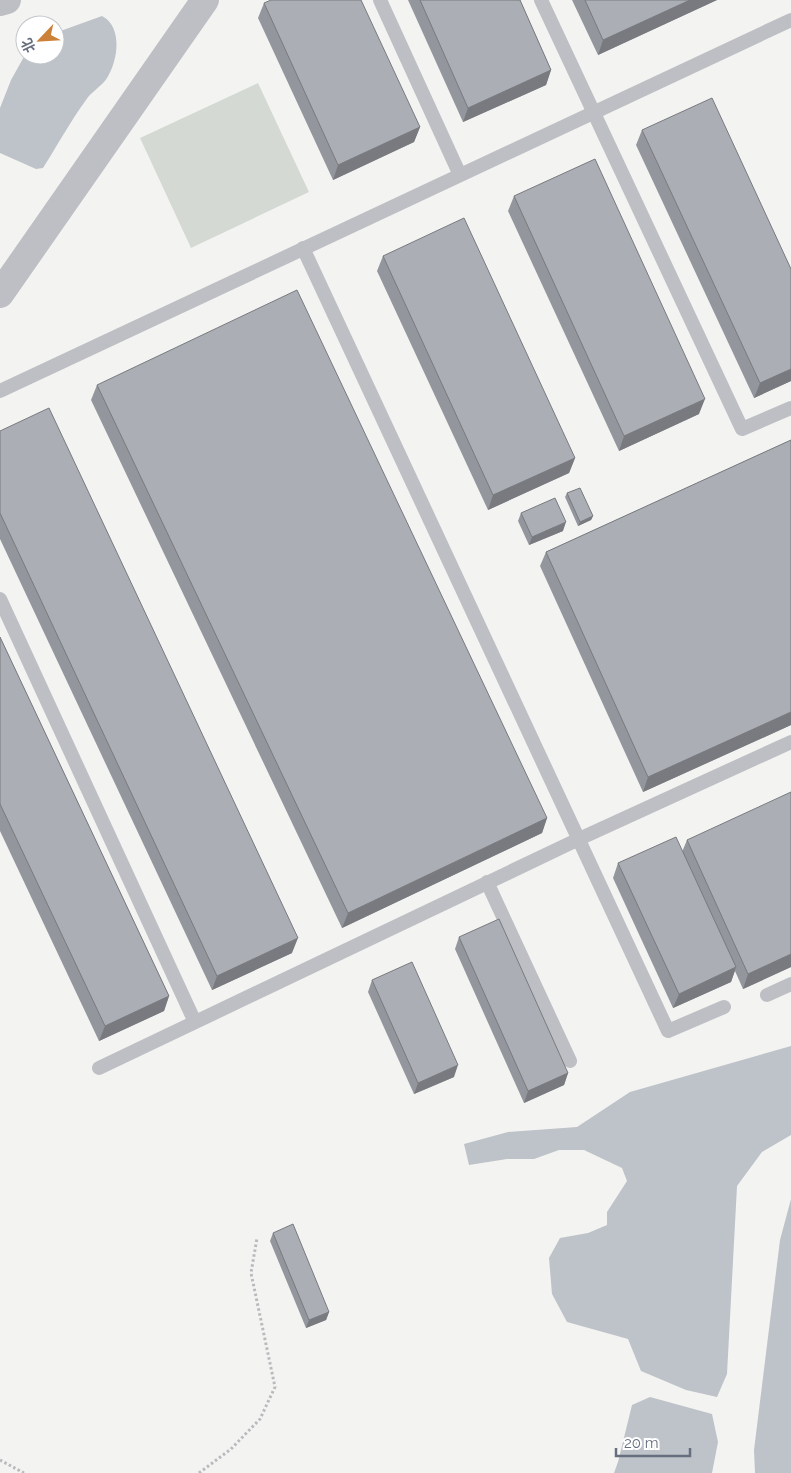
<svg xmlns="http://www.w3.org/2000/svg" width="791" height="1473" font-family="Raleway,'Noto Sans SC',sans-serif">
	<rect width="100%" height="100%" fill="#f3f4f1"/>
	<path fill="#d4dad3" d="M258 83 309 192 191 248 140 138Z"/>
	<path fill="#bec2c9" d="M102 16C123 27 118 60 107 78 102 86 91 92 86 100 70 122 57 146 43 168L36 169 0 153V108L11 80 25 55H55V33Z
		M791 1046V1135L762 1152 737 1186 727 1374 717 1397 686 1390 641 1371 628 1339 567 1322 552 1294 549 1258 560 1238 588 1233 607 1225V1212L627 1181 622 1168 584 1150H559L534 1159H507L469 1165 464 1144 508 1132 577 1127 630 1092Z
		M791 1199V1473H755L754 1450 780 1240Z
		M650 1397 712 1414 718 1442 712 1473H614L618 1462 632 1405Z"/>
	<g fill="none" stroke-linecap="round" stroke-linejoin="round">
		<path stroke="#b9babd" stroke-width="3" stroke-dasharray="2.5 2.5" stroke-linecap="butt" d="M0 1460 24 1473
			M199 1473 231 1449 260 1419 275 1387 251 1273 257 1238"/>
		<path stroke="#bebfc4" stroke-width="14" d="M380 0 460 175
			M541 0 742 429 791 408
			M303 248 668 1031 724 1007
			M0 391 791 20
			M0 599 194 1020
			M487 882 570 1061
			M767 995 791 984
			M99 1068 579 839 791 742"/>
		<path stroke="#bebfc4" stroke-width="28" d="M0 2 7 0
			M0 294 205 0"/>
	</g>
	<path fill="#93969c" d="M408 0H520L551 70 546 85 463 122Z
		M572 0H717L598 55Z
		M264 3 420 127 414 142 333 180 258 18Z
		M642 130 791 381 754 398 636 145Z
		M514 196 699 414 619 451 508 211Z
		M383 256 575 458 569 473 488 510 377 271Z
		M97 385 547 818 542 833 342 928 91 400Z
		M0 431 292 953 212 990 0 539Z
		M791 440V725L643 792 540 566 546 552Z
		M567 493 593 516 591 520 578 526 565 497Z
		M521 513 563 531 529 545 518 521Z
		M0 637 169 996 164 1011 99 1041 0 831Z
		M687 840 791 967 743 989 735 971 731 982 673 1008 613 878 618 863 682 852Z
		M459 937 568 1073 564 1085 524 1103 455 949Z
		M372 980 454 1077 414 1094 368 992Z
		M273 1233 329 1312 326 1320 306 1328 270 1241Z"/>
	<path fill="#787a7f" d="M690 0H717L598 55 603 40Z
		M551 70 546 85 463 122 468 108Z
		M420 127 414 142 333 180 338 165Z
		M791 369V381L754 398 760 383Z
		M705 399 699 414 619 451 624 436Z
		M575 458 569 473 488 510 493 495Z
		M593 516 591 520 578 526 580 522Z
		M566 522 563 531 529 545 532 537Z
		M791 712V725L643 792 648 777Z
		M547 818 542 833 342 928 348 913Z
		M298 938 292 953 212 990 217 976Z
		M791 954V967L743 989 748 974Z
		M736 967 731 982 673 1008 679 994Z
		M169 996 164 1011 99 1041 105 1026Z
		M458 1065 454 1077 414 1094 418 1083Z
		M568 1073 564 1085 524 1103 528 1091Z
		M329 1312 326 1320 306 1328 309 1320Z"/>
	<path fill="#abafb5" stroke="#787a7f" d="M271 0H361L420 127 338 165 264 3Z
		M420 0H520L551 70 468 108Z
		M585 0H690L603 40Z
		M712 98 791 269V369L760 383 642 130Z
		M595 159 705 399 624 436 514 196Z
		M464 218 575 458 493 495 383 256Z
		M297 290 547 818 348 913 97 385Z
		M49 408 298 938 217 976 0 513V431Z
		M791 440V712L648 777 546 552Z
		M580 488 593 516 580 522 567 493Z
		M555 498 566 522 532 537 521 513Z
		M0 637 169 996 105 1026 0 804Z
		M791 792V954L748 974 687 840Z
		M676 837 736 967 679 994 618 863Z
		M499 919 568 1073 528 1091 459 937Z
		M412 962 458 1065 418 1083 372 980Z
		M293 1224 329 1312 309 1320 273 1233Z"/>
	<g transform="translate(40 40) rotate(245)"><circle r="24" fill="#ffffff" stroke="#c2c5cb"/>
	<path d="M0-4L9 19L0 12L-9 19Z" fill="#cc8138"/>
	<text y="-8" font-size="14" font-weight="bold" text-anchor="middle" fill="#676e7e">北</text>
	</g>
	<path d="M616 1448v8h74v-8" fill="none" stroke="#676e7e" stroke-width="2.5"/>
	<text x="624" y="1448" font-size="15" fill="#676e7e" stroke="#ffffff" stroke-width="4" paint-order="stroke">20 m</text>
</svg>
